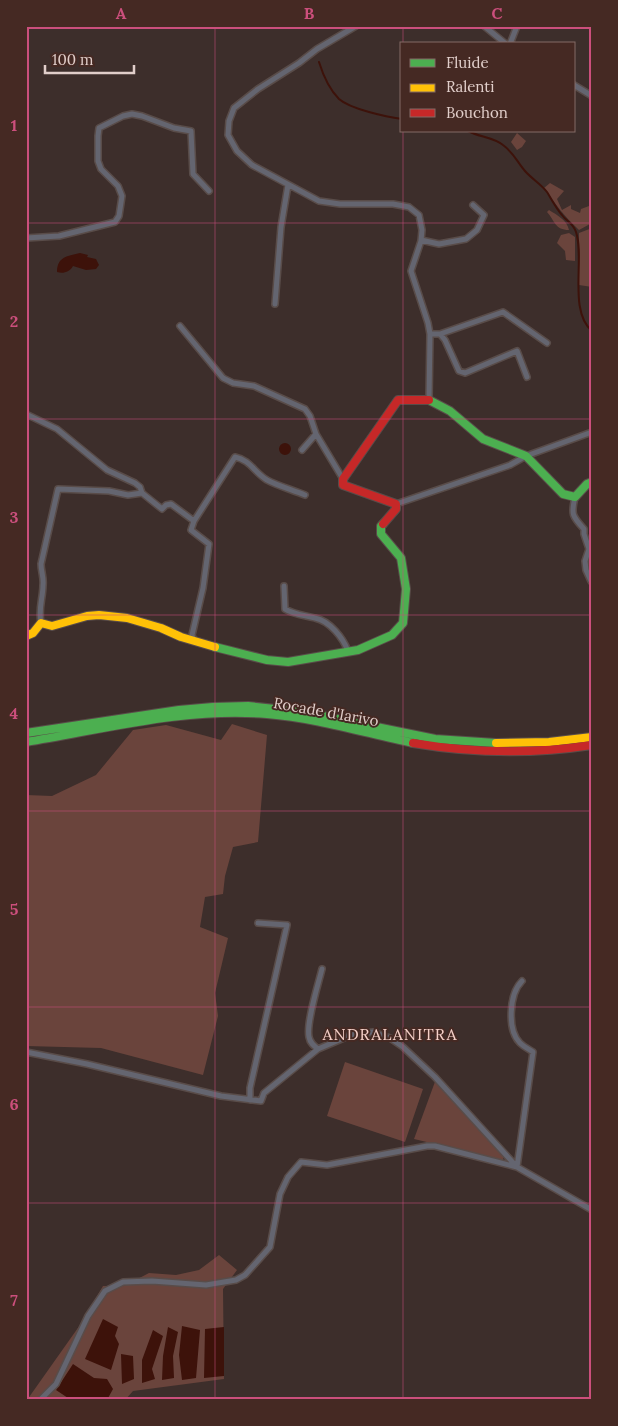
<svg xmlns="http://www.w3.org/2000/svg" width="618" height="1426" font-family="Lora,serif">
	<rect width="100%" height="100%" fill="#3d2e2b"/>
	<path fill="#6a443c" d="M517 133 526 141 522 147 517 150 511 142Z
		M550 183 564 191 557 199 562 210 571 205V209L580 213 581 209 589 206 592 211 590 224 579 230C564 216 556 205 544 188Z
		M549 210C557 215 567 220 569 230 555 230 555 221 547 212Z
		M592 228V287L579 285V233Z
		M569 233 575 237V261L566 260 565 251 557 243 561 235Z
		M232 724 267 735 258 842 233 847 225 876 223 894 205 897 200 927 228 938 215 993 218 1016 203 1075 101 1048 26 1046V795L52 796 96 775 133 730 166 725 221 740Z
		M345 1062 423 1089 405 1142 327 1116Z
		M436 1079 504 1155 503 1160 414 1139Z
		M219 1255 237 1270 223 1289 224 1379 133 1391 125 1400H27L80 1325 103 1286H124L149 1273 176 1275 199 1270Z"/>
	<path fill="#3d120a" d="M80 253 88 255 87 257 96 259 99 265 96 269 86 270 73 266C70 272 63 274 57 272 57 257 67 256 80 253Z
		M279 449a6 6 0 1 1 12 0a6 6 0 1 1-12 0Z
		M103 1319 118 1327 115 1336 119 1344 111 1370 85 1359Z
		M182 1326 200 1330 196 1378 182 1380 179 1355Z
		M168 1327 178 1332 173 1356 174 1378 162 1380 163 1356Z
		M224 1327V1376L204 1378 205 1329Z
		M153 1330 163 1336 152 1369 155 1379 142 1383V1360Z
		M121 1354 133 1356 134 1379 122 1384Z
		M73 1364 94 1378 107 1379 113 1389 107 1400H71L56 1390Z"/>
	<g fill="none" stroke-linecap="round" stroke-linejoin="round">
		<path stroke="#3d120a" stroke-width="2" d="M319 62C323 75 329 89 339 99 350 109 387 117 402 119
			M468 131C479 137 493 137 503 145 514 153 517 162 525 171 532 179 541 184 547 192 552 200 556 208 562 215 567 222 573 223 576 232 585 258 568 311 592 331"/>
		<g stroke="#594c49" stroke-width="8">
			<path id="street" d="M356 26 317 49 299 63 258 89 234 108 229 121 228 135 237 151 252 165 319 201 340 204H393L409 207 419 215 422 230 421 241 411 271 428 323 430 334 429 400
				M484 26 506 44
				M510 44 517 26
				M574 85 592 96
				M26 238 59 236 115 222 119 216 122 196 118 186 101 169 98 161V136L99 128 123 116 132 114 142 116 174 128 191 131 193 174 209 191
				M421 240 439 244 466 239 477 230 484 215 473 205
				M275 304 281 227 288 185
				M180 326 223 378 233 383 254 386 305 409 310 416 316 434 343 479
				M430 334H440L445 340 459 371 465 373 517 351 527 377
				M440 334 503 312 547 343
				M26 417 28 415 57 429 107 470 135 483 140 487 142 493 162 509 166 505 171 504 194 521 191 530 209 544 203 588 192 635 194 641
				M302 450 316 434
				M575 497C571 514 572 516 584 529V534L589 549 585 561 586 570 591 581
				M396 504 510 465 526 456 592 432
				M194 521 235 457C250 460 254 472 267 480 278 486 293 490 305 495
				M284 586 285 609C295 615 304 615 315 618 330 621 343 638 348 651
				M41 623C38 609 43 598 43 585 44 578 41 571 41 564L58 489 109 491 128 495 142 493
				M318 1049C314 1046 310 1043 309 1037 306 1023 318 985 322 969
				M26 1052 87 1064 221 1096 261 1101 264 1093 318 1049 351 1035 373 1032 390 1038 403 1047 435 1077 517 1167
				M250 1100V1088L287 925 258 923
				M517 1167 533 1052C529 1049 524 1047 520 1043 507 1030 509 994 522 981
				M40 1400 56 1384 88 1316 105 1291 123 1282 152 1281 206 1285 236 1280 245 1275 270 1247 280 1194 288 1177 301 1162 327 1165 427 1146H435L517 1167 592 1210"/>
		</g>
		<g stroke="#594c49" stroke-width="10">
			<path id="fast" d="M429 400 450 411 483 439 526 456 563 494 575 497 587 484 592 482
				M215 647 267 660 288 662 358 650 392 635 403 623 406 589 401 558 381 534V526L383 524
				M26 733 179 710 213 707 248 706 303 712 435 739 496 743
				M26 742C105 729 186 707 267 714 317 718 365 733 413 743"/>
		</g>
		<g stroke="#594c49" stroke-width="10">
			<path id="slow" d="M26 636 33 633 41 623 52 626 87 616 99 615 127 618 161 628 181 637 215 647
				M496 743 549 742 592 737"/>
		</g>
		<g stroke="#594c49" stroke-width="10">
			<path id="jam" d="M383 524 396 509V504L343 485V479L398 400H429
				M413 743C472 753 533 754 592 745"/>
		</g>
		<use href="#street" stroke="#646570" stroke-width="5"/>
		<use href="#fast" stroke="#4caf50" stroke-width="8"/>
		<use href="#slow" stroke="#ffc107" stroke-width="8"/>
		<use href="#jam" stroke="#c62828" stroke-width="8"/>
	</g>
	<path fill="none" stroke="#cb4f7c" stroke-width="1" stroke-opacity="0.55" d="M215 26V1400M403 26V44M403 131V1400M26 223H592M26 419H592M26 615H592M26 811H592M26 1007H592M26 1203H592"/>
	<g text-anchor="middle" stroke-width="4" stroke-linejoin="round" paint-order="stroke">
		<g font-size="15" fill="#e1ceca" stroke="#452923">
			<text transform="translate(326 712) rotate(10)" y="5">Rocade d'Iarivo</text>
		</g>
		<g font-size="16" letter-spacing="1" fill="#f6d1c9" stroke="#452923">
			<text x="390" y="1040">ANDRALANITRA</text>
		</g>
	</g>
	<rect width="618" height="1426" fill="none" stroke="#452923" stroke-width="55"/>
	<rect x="400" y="42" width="175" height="90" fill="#452923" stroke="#836b66"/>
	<rect x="410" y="59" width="25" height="8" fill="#4caf50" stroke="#836b66"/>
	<text x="446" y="68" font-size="15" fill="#e1ceca">Fluide</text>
	<rect x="410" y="84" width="25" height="8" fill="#ffc107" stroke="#836b66"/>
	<text x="446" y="92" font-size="15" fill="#e1ceca">Ralenti</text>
	<rect x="410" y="109" width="25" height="8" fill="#c62828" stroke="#836b66"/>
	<text x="446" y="118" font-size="15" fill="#e1ceca">Bouchon</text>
	<path d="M45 65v8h89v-8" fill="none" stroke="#e1ceca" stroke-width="2.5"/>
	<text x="52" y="65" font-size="15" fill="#e1ceca" stroke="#452923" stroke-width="4" paint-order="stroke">100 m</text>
	<rect x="28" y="28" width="562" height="1370" fill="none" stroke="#cb4f7c" stroke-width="2"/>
	<g font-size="16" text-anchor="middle" font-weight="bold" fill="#cb4f7c">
		<text x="121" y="19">A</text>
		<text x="309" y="19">B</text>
		<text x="497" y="19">C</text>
		<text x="14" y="131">1</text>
		<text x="14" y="327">2</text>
		<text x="14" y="523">3</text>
		<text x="14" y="719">4</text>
		<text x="14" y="915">5</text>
		<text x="14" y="1110">6</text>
		<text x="14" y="1306">7</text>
	</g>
</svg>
